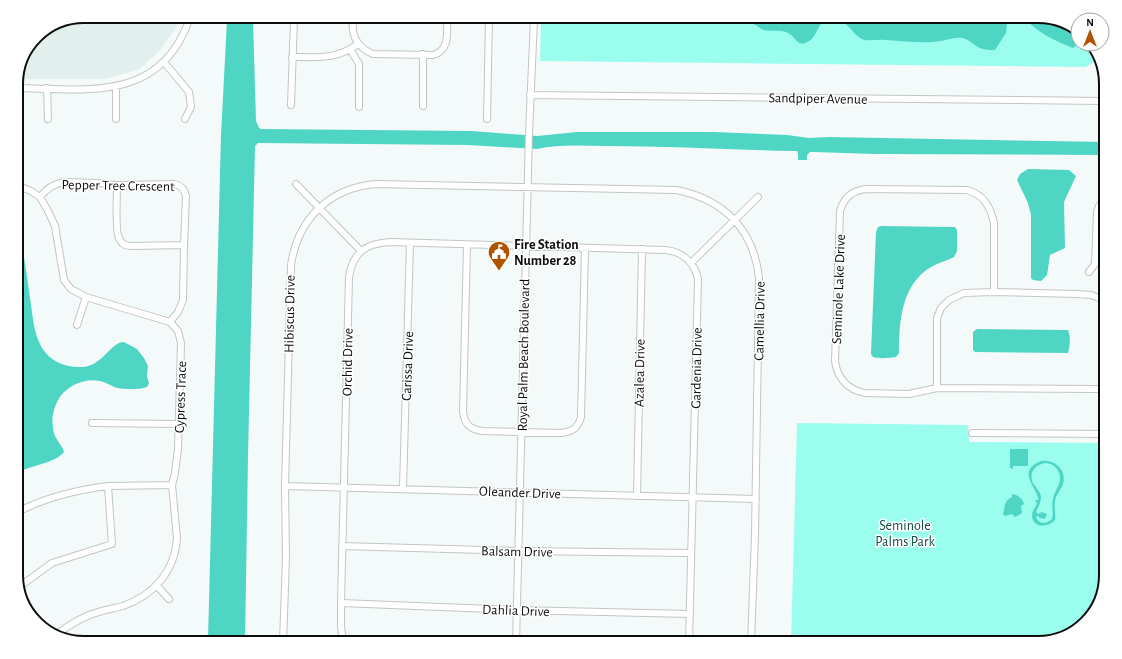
<svg xmlns="http://www.w3.org/2000/svg" width="1122" height="659" font-family="'Alegreya Sans',sans-serif">
	<rect width="100%" height="100%" fill="#f4faf9"/>
	<path fill="#e1f0ed" d="M179 20V23L161 49 140 69 105 79H16L36 36 58 21Z"/>
	<path fill="#9afdee" d="M1038 16 1072 25 1078 31V44H1091L1097 50 1099 58 1086 67 540 61 541 19Z
		M797 423 968 425 969 442 1106 443V575L1097 609 1072 634 1038 643H791Z"/>
	<path fill="#4fd5c4" fill-rule="evenodd" d="M1008 16 1006 33 995 50C992 50 987 50 983 49 976 48 970 39 962 38 954 37 948 40 941 41 922 44 905 41 886 40 879 39 872 41 865 40 853 37 849 21 836 19 814 17 821 38 805 43 797 46 795 36 788 33 781 29 772 32 764 30 760 29 756 24 751 23 747 23 743 24 739 24L738 18 773 17 782 19 786 17Z
		M1022 16C1039 16 1066 19 1078 31V44L1073 48C1053 40 1038 33 1022 16Z
		M227 20H253L256 121 259 128 261 129 472 131 537 136 577 132H714L787 135 809 138 829 137 1106 142V155L875 154 814 152H810L807 155V160H798V154L797 151H794C732 150 669 146 607 146 584 146 559 144 537 149L468 145 258 143 255 146 248 457 245 643H205L208 640 221 135Z
		M1028 169 1069 170 1076 176 1064 202 1065 248 1050 255 1047 275 1041 281 1033 280 1031 278V215L1028 203 1017 180 1020 174Z
		M882 226 952 227H955L957 230V251L954 257C946 261 938 263 931 267 901 285 899 322 899 353L896 357C889 358 880 359 873 357L871 354 876 232 878 227Z
		M16 227C25 251 27 279 31 305 33 318 34 332 40 344 48 361 65 368 83 367 104 365 110 342 124 342L137 349 144 358 148 366 147 376 149 383 147 387C138 390 124 390 114 387 110 385 105 382 100 381 84 378 66 386 58 400 54 408 51 418 53 427 53 432 55 437 58 441 60 445 63 447 64 452 56 463 29 466 16 473Z
		M977 329 1068 330C1071 337 1070 345 1068 353L975 352 973 350V332Z
		M1010 449H1028V466H1013V469L1010 468Z
		M1041 461C1054 459 1067 469 1063 484 1061 490 1056 494 1055 501 1054 507 1056 513 1055 520 1049 527 1033 529 1032 516 1032 511 1035 508 1037 504L1035 500H1038V497C1033 483 1018 471 1041 461ZM1046 463C1051 464 1054 465 1057 469 1065 481 1055 488 1053 499 1051 506 1054 512 1052 519 1047 524 1039 525 1036 517L1038 516 1040 518 1045 519 1047 514 1042 512 1038 514 1036 512C1038 507 1041 503 1041 497 1041 492 1036 488 1033 483 1028 472 1036 464 1046 463Z
		M1012 494C1018 495 1022 498 1024 504L1021 506 1022 513 1019 515 1015 517 1012 514 1005 516 1003 514C1005 506 1004 501 1012 497Z"/>
	<g fill="none" stroke-linecap="round" stroke-linejoin="round">
		<g stroke="#c1c6c5" stroke-width="8">
			<path id="minor" d="M353 20C351 36 358 48 373 54L433 55C450 51 447 32 447 19
				M350 49 359 64V107
				M423 54V106
				M292 57C318 57 336 60 358 44
				M164 62 189 92 191 107 185 119
				M116 87V119
				M16 88C86 89 160 103 189 20
				M47 88 48 119
				M530 95 1106 101
				M291 105 294 20
				M487 119 489 19
				M296 184 361 251
				M16 185 31 191 40 197 48 211 55 226 64 280 71 289 86 297 170 322 178 331 181 343 178 449 175 473 172 485 177 538C175 571 154 595 123 606 116 608 109 609 102 611 85 615 70 624 56 635
				M117 185C117 195 115 232 119 238 121 244 126 246 131 246L184 245
				M40 197C46 189 53 184 64 182L99 183 117 185 175 184C182 186 185 190 186 196L184 245 183 300 178 312 170 322
				M467 245 463 412C465 425 470 429 482 431L562 433C573 431 578 428 581 417L585 248
				M691 263 758 197
				M1089 272 1095 264 1097 212 1099 206 1106 197
				M994 292V223C990 206 984 195 967 190L867 189C853 190 844 197 840 211L835 361C837 378 848 390 865 393L909 394 937 388 1100 389
				M77 325 86 297
				M937 388V318L941 308 949 300 964 293 994 292 1077 294 1091 295 1106 301
				M92 423 179 424
				M972 433 1106 434
				M108 486 172 485
				M285 486 756 499
				M403 488 410 243
				M637 496 642 249
				M16 513C45 497 76 490 108 486L112 544 52 563 19 587
				M342 546 518 551 691 553
				M157 586 169 599
				M341 603 516 610 690 614
				M283 643 286 557 285 486 291 265C298 219 329 188 376 184L676 190C723 199 754 229 759 278L755 535 751 643
				M343 643 341 626V603L349 277C353 252 366 243 391 242L665 250C682 251 695 263 698 279L689 643
				M516 643 529 133 534 19"/>
		</g>
		<use href="#minor" stroke="#fff" stroke-width="6"/>
	</g>
	<defs>
		<g id="civic-pin" transform="scale(1.15)"><path d="M0 17L-7.5 6A9.5 9.5 0 1 1 7.5 6Z" fill="#b05300" stroke="#fff"/><path d="M-.6-6.5H3V-4.5H.6V-3L4-1V1h2V6H-6V1h2V-1L-.6-3ZM-1.2 2.5V6h2.4V2.5Z" fill="#fff"/></g>
	</defs>
	<g fill-rule="evenodd">
		<use href="#civic-pin" x="499" y="252"/>
	</g>
	<g text-anchor="middle" stroke-width="3" stroke-linejoin="round" paint-order="stroke">
		<g font-size="14" fill="#0c0d0d" stroke="#fff">
			<text transform="translate(818 98) rotate(1)" y="5">Sandpiper Avenue</text>
			<text transform="translate(118 185) rotate(1)" y="5">Pepper Tree Crescent</text>
			<text transform="translate(838 289) rotate(-88)" y="5">Seminole Lake Drive</text>
			<text transform="translate(289 314) rotate(-89)" y="5">Hibiscus Drive</text>
			<text transform="translate(759 321) rotate(-89)" y="5">Camellia Drive</text>
			<text transform="translate(523 355) rotate(-89)" y="5">Royal Palm Beach Boulevard</text>
			<text transform="translate(347 362) rotate(-89)" y="5">Orchid Drive</text>
			<text transform="translate(407 366) rotate(-88)" y="5">Carissa Drive</text>
			<text transform="translate(696 368) rotate(-89)" y="5">Gardenia Drive</text>
			<text transform="translate(639 373) rotate(-89)" y="5">Azalea Drive</text>
			<text transform="translate(180 397) rotate(-88)" y="5">Cypress Trace</text>
			<text transform="translate(520 492) rotate(2)" y="5">Oleander Drive</text>
			<text transform="translate(517 551) rotate(1)" y="5">Balsam Drive</text>
			<text transform="translate(516 610) rotate(2)" y="5">Dahlia Drive</text>
		</g>
		<g font-size="14" font-weight="bold" fill="#0c0d0d" stroke="#fff" text-anchor="start">
			<text x="514" y="249">Fire Station<tspan x="514" dy="16">Number 28</tspan></text>
		</g>
		<g font-size="14" fill="#0f4a43" stroke="#fff">
			<text x="905" y="530">Seminole<tspan x="905" dy="16">Palms Park</tspan></text>
		</g>
	</g>
	<path d="M0 0H1122V659H0ZM84 23H1038A61 61 0 0 1 1099 84V575A61 61 0 0 1 1038 636H84A61 61 0 0 1 23 575V84A61 61 0 0 1 84 23Z" fill="#fff" fill-rule="evenodd"/>
	<path fill="none" stroke="#0c0d0d" stroke-width="2" d="M84 23H1038A61 61 0 0 1 1099 84V575A61 61 0 0 1 1038 636H84A61 61 0 0 1 23 575V84A61 61 0 0 1 84 23Z"/>
	<g transform="translate(1090 32)"><circle r="19" fill="#ffffff" stroke="#9e9e9e"/>
	<path d="M0-3L7 15L0 10L-7 15Z" fill="#b05300"/>
	<text y="-6" font-size="11" font-weight="bold" text-anchor="middle" fill="#0c0d0d">N</text>
	</g>
</svg>
